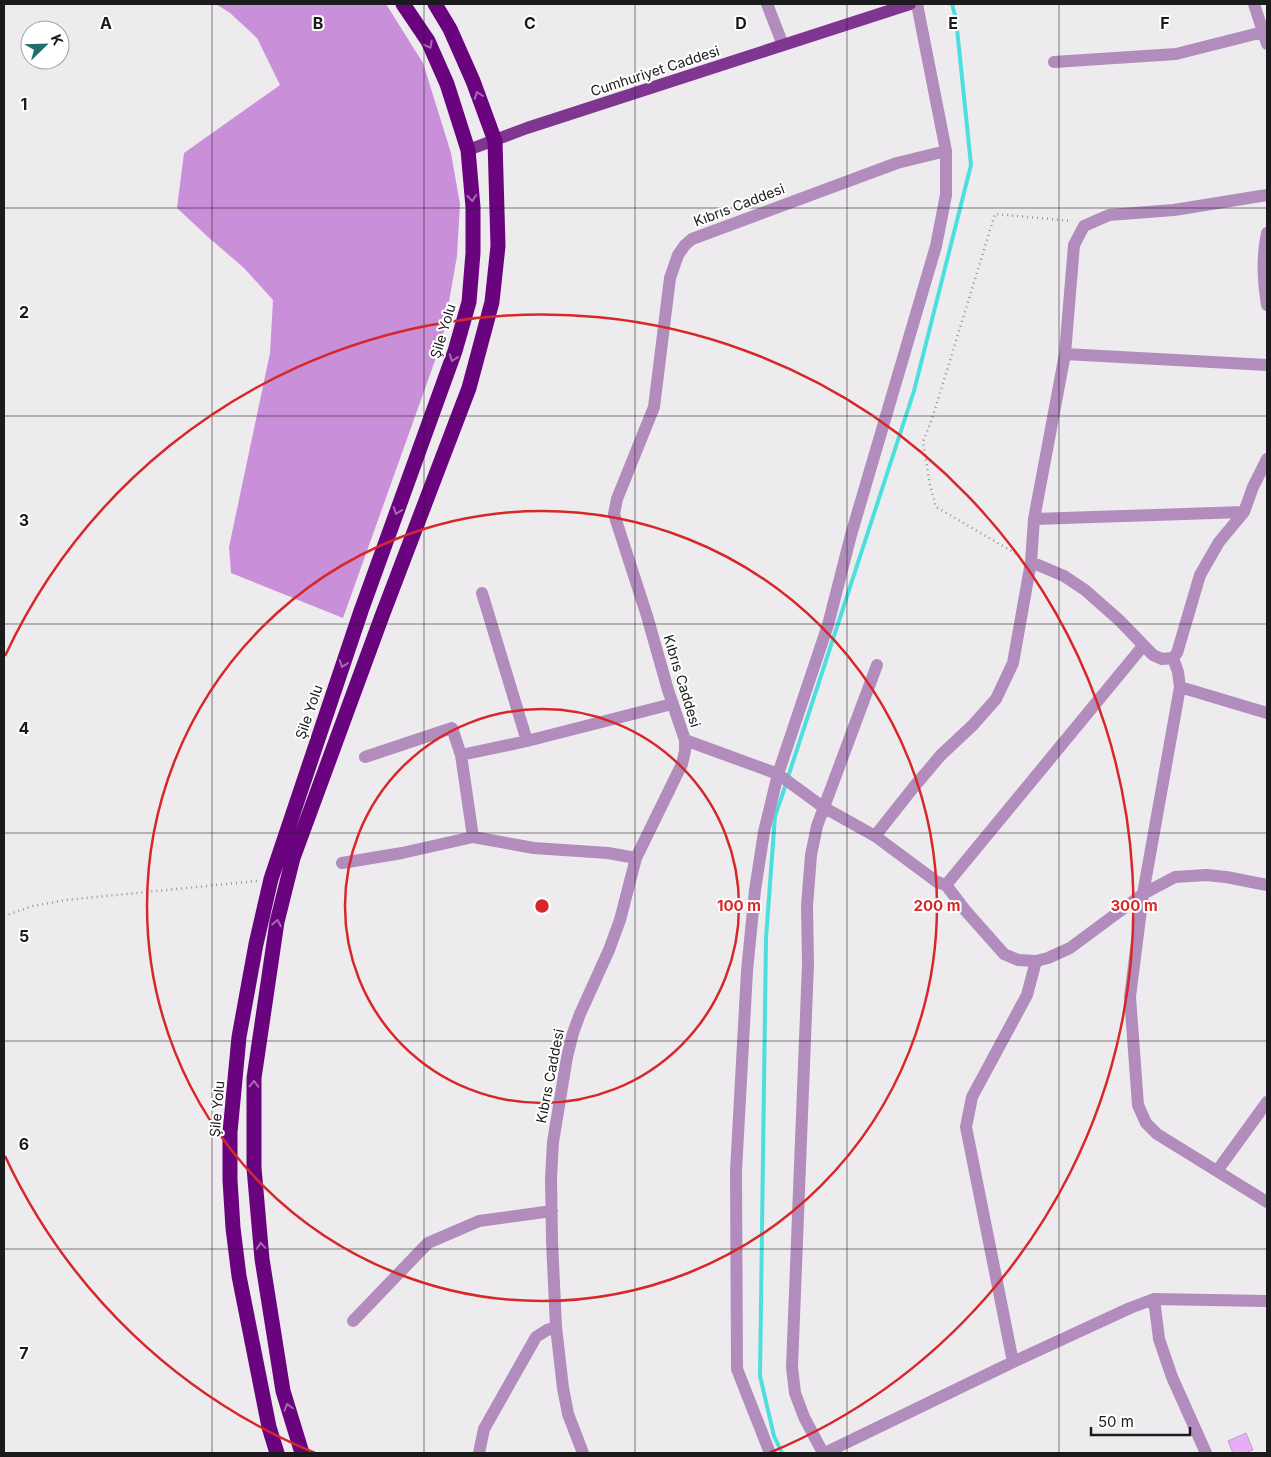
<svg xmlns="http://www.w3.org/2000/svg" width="1271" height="1457" font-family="Inter,sans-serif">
	<rect width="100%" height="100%" fill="#eeebef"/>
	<path fill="#ca8fd9" d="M216 4H386L423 63 451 153 460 204 457 256 442 341 343 618 231 573 229 547 270 353 273 300 244 268 208 237 177 208 184 153 280 85 257 38 230 13Z"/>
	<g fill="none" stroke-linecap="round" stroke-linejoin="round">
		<path stroke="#4ddfdd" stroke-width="4" d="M788 777 914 391 971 165 956 19 952 4
			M782 1453 774 1436 760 1376 766 938 775 816 786 784"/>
	</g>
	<path fill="#e8adf9" stroke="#aeabaf" d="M1246 1433 1253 1450 1245 1453H1233L1228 1441Z"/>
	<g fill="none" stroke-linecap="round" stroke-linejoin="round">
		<path stroke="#959396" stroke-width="2.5" stroke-dasharray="1 4" stroke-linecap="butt" d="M1020 556 936 507 930 485 923 442 932 419 995 214 1072 221
			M4 916 33 906 66 900 257 881"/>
		<path stroke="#b28cbc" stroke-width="12" d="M767 4 783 45
			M1254 4 1267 44
			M1054 62 1176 54 1263 32
			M1267 233C1262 256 1263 281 1267 305
			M1065 354 1267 365
			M1034 519 1244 512
			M1031 562 1064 576 1085 590 1119 620 1153 655 1162 659 1173 658 1177 653 1200 575 1219 542 1244 512 1253 487 1267 459
			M482 593 527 741
			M1173 658 1178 672 1180 687 1143 894 1130 997 1138 1105 1146 1123 1157 1134 1267 1202
			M1180 687 1267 713
			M685 740 778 774 823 807 875 836 937 882 946 885 965 910 1004 954 1018 960 1036 961 1048 958 1070 948 1143 894 1175 877 1206 875 1226 877 1267 885
			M461 755 527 741 672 704
			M365 757 452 728 461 755 473 837
			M875 836 913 788 941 755 973 725 996 699 1013 663 1031 562 1034 519 1065 354 1074 245 1084 226 1109 215 1174 210 1267 195
			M342 863 402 853 473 837 534 848 608 853 636 858
			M946 885 1143 646
			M1217 1171 1267 1102
			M1154 1299 1159 1339 1172 1377 1206 1453
			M353 1321 428 1243 479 1221 552 1211
			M1013 1362 966 1127 972 1097 1027 995 1036 961
			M479 1453 484 1429 536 1337 547 1330 556 1327
			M583 1453 568 1414 563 1388 556 1327 552 1241 551 1178 553 1142 567 1057 573 1033 580 1014 609 950 620 920 636 858 682 764 685 751V740L668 690 647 616 614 514 617 499 654 407 670 278 678 255 685 245 692 239 897 163 946 151
			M770 1453 737 1369 736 1171 747 971 755 890 764 832 778 774 828 625 851 535 936 246 946 195V151L917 4
			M823 1453 804 1417 795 1393 792 1367 808 964 807 906 811 855 817 826 877 665
			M825 1453 1013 1362 1130 1308 1154 1299 1267 1301"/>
		<path stroke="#7e3690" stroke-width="12" d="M468 150 527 128 910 4"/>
		<path stroke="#6a047e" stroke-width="15" d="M277 1453 269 1427 239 1276 233 1228 230 1180V1132L239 1037 256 944 271 879 361 611 455 351 469 302 473 253V207L468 150 447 84 428 41 403 4
			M302 1453 283 1391 262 1259 254 1168V1078L277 922 293 858 382 616 469 388 492 302 498 246 495 141 473 81 450 29 435 4"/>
	</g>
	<defs><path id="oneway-chevron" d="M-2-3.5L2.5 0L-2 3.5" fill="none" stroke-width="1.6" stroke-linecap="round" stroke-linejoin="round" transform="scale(1.25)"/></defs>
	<g stroke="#a668b2">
		<use href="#oneway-chevron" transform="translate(429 45) rotate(63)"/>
		<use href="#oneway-chevron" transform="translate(478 95) rotate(-110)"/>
		<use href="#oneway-chevron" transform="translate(472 198) rotate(85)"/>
		<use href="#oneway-chevron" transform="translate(453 358) rotate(110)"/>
		<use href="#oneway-chevron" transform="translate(397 511) rotate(110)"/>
		<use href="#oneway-chevron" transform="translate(343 664) rotate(109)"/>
		<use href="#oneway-chevron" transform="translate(277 923) rotate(-79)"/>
		<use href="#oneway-chevron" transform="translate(254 1084) rotate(-89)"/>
		<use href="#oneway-chevron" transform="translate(261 1246) rotate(-95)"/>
		<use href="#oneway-chevron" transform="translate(288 1407) rotate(-106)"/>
	</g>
	<path fill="none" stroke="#1b1a1c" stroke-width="1" stroke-opacity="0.55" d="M212 4V1453M424 4V1453M635 4V1453M847 4V1453M1059 4V1453M4 208H1267M4 416H1267M4 624H1267M4 833H1267M4 1041H1267M4 1249H1267"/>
	<g fill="none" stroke="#d62828" stroke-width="2.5">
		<circle cx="542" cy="906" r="197"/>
		<circle cx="542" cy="906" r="395"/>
		<path d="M315 1453A592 592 0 0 1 5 1156M5 656A592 592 0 1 1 769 1453"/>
	</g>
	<g text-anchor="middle" stroke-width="4" stroke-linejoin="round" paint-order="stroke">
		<g font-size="14" fill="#1b1a1c" stroke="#fff">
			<text transform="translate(655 71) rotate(-18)" y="5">Cumhuriyet Caddesi</text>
			<text transform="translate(739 205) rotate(-21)" y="5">Kıbrıs Caddesi</text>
			<text transform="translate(443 331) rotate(-73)" y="5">Şile Yolu</text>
			<text transform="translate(682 681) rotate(73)" y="5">Kıbrıs Caddesi</text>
			<text transform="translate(309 712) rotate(-71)" y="5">Şile Yolu</text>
			<text transform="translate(550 1076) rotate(-79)" y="5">Kıbrıs Caddesi</text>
			<text transform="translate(217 1109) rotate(-85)" y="5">Şile Yolu</text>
		</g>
	</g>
	<g font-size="16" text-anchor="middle" font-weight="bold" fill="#1b1a1c" stroke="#fff" stroke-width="4" stroke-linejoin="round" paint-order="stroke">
		<text x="106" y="29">A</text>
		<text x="318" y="29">B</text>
		<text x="530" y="29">C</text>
		<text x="741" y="29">D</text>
		<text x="953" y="29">E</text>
		<text x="1165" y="29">F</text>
		<text x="24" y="110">1</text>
		<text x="24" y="318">2</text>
		<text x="24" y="526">3</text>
		<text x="24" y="734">4</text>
		<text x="24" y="942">5</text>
		<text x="24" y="1150">6</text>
		<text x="24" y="1359">7</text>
	</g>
	<circle cx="542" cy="906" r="8" fill="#d62828" stroke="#fff" stroke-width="2.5"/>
	<g font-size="15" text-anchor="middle" font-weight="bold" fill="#d62828" stroke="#fff" stroke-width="4" stroke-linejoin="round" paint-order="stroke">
		<text x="739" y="911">100 m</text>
		<text x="937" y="911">200 m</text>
		<text x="1134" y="911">300 m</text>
	</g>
	<rect width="1271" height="1457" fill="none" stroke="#1b1a1c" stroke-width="10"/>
	<g transform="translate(45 45) rotate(67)"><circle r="24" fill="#ffffff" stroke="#a4a3a4"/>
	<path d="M0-4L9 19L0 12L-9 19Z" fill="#216d6c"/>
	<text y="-8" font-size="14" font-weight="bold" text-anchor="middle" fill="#1b1a1c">K</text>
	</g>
	<path d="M1091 1427v8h99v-8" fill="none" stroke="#1b1a1c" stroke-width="2.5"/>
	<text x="1098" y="1427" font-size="15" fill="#1b1a1c" stroke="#ffffff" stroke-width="4" paint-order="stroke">50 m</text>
</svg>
